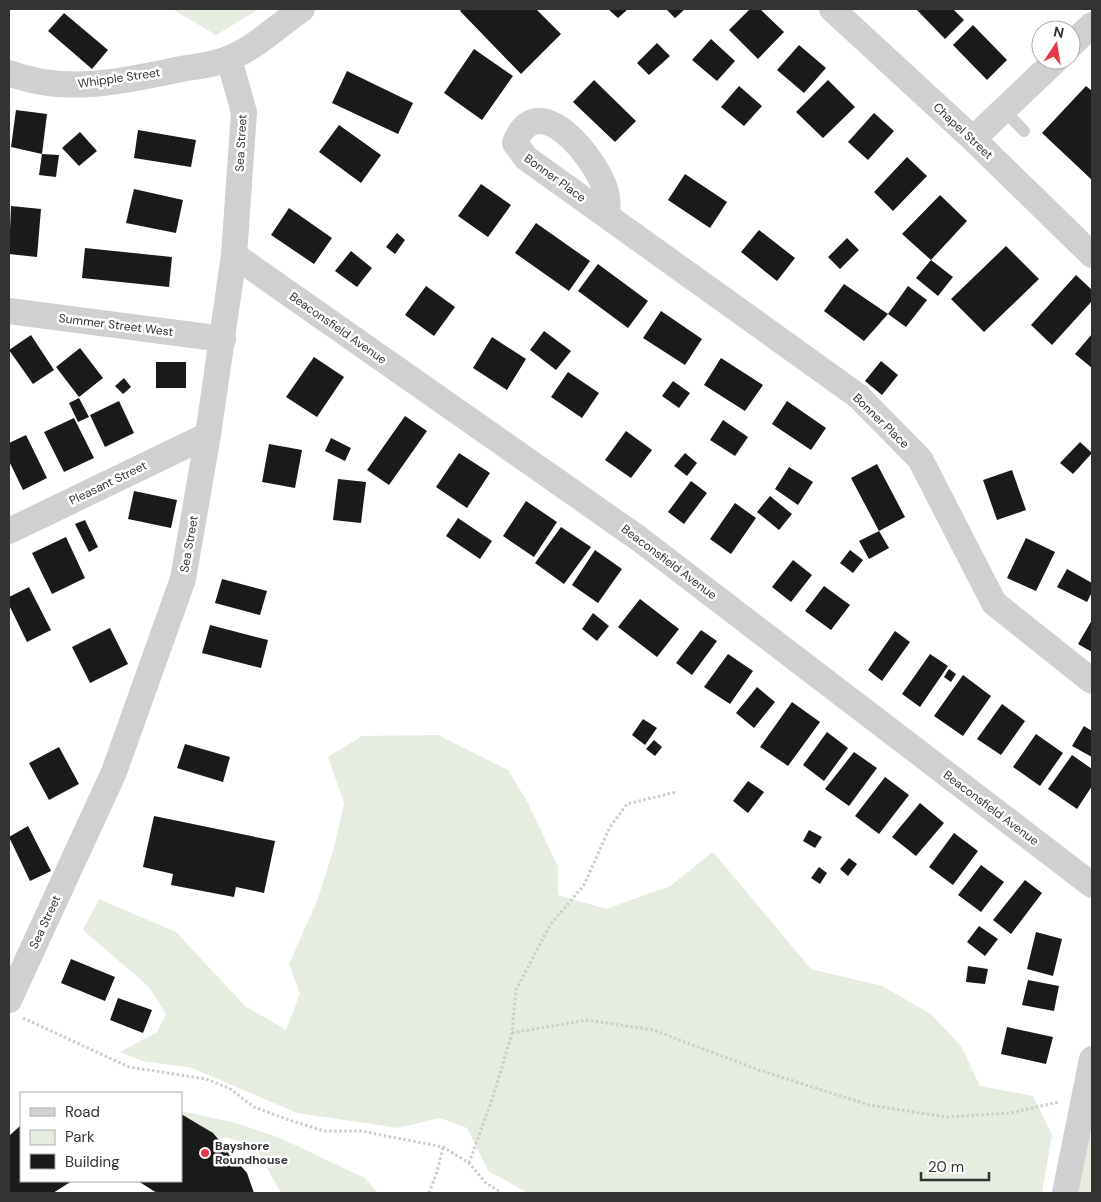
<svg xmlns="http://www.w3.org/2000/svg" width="1101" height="1202" font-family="'DM Sans',sans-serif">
	<rect width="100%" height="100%" fill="#fff"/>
	<path fill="#e6ecdf" d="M172 9H254L256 11 216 35Z
		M438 735 508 770 528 803 558 867V895L606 909 670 886 713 852 811 969 882 986 931 1014 961 1046 980 1086 1033 1096 1052 1135 1042 1193H528L488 1171 467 1128 440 1118 398 1128 297 1113 192 1068 143 1061 120 1052 157 1032 166 1014 149 987 83 930 99 899 176 932 245 1006 286 1030 300 994 289 964 317 901 334 848 344 803 328 757 362 736Z
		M1092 1076V1193H1065Z
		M181 1111 236 1123 280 1138 365 1178 378 1193H281L256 1148 227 1137 181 1154Z"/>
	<path fill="#1a1a1a" d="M462 9H536L561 34 521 74 460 11Z
		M608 9H628L618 18Z
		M666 9H685L675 18Z
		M750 9H760L784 32 758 59 729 30Z
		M916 9H953L964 20 945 39Z
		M64 13 108 50 92 69 48 31Z
		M973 25 1007 60 987 80 953 45Z
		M711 39 735 61 717 81 692 60Z
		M657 43 670 56 649 75 637 63Z
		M799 45 826 68 804 93 777 70Z
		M474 49 513 76 482 120 444 93Z
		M347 71 413 103 398 134 332 103Z
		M594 80 636 121 615 142 573 102Z
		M828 80 855 107 823 138 796 112Z
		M739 86 762 106 744 126 721 107Z
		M1086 86 1092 91V180L1042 133Z
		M16 110 47 114 42 154 11 147Z
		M874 113 894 131 868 160 848 142Z
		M339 125 381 155 361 183 319 152Z
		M138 130 196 140 191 167 134 158Z
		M80 132 97 151 79 166 62 148Z
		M42 154 59 155 56 177 39 175Z
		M907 157 927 176 893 211 874 192Z
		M685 174 727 202 710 228 668 200Z
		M481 184 511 205 488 237 458 216Z
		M134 189 183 200 176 233 126 223Z
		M940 195 967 221 931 260 902 234Z
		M11 206 41 209 37 257 9 254Z
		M289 208 332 238 314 264 271 235Z
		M536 223 590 261 569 291 515 253Z
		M759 230 795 258 777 281 741 252Z
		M397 233 405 240 395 254 386 247Z
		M847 238 859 250 840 269 828 257Z
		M1006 246 1039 279 984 332 951 299Z
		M85 248 172 257 169 287 82 278Z
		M351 251 372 268 357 287 335 271Z
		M931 260 953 277 938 296 916 278Z
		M598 264 648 301 628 328 578 291Z
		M1076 275 1092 290V301L1052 345 1031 325Z
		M844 284 888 314 908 286 927 300 906 327 888 314 864 341 824 311Z
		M426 286 455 307 434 336 405 315Z
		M661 311 702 339 685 365 643 338Z
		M544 331 571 351 556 370 530 350Z
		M1092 334V368L1075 354Z
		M31 335 54 370 33 384 9 350Z
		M492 337 526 359 507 390 473 368Z
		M80 348 103 378 79 397 56 367Z
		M314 357 344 377 317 417 286 397Z
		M721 358 763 385 745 411 704 385Z
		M881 361 898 375 882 395 865 381Z
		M156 362H186V388H156Z
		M568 372 599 393 582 418 551 397Z
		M124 378 131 387 123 394 115 386Z
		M673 381 690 393 679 408 662 396Z
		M79 398 89 417 78 422 69 403Z
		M119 401 134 433 105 447 90 415Z
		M787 401 826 428 811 450 772 424Z
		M405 416 427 431 389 485 367 470Z
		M74 418 94 458 64 472 44 432Z
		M723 420 748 437 735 456 710 440Z
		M626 431 652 450 631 478 605 460Z
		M26 435 47 478 23 490 9 461V443Z
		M331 438 351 448 345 461 325 451Z
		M1080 442 1092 453 1073 474 1060 463Z
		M269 444 302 450 295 488 262 482Z
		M459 453 490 473 467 508 436 487Z
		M685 453 697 463 687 476 674 466Z
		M877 464 905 517 879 531 851 478Z
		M789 467 813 482 798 505 775 489Z
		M1012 470 1026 510 997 520 983 480Z
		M338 479 366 482 361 523 333 520Z
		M691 481 707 493 684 524 668 512Z
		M134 491 177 500 171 528 128 519Z
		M770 496 792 514 779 530 757 512Z
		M526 501 557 522 534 557 503 536Z
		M735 503 756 518 731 554 710 539Z
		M458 518 492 541 480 559 446 536Z
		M85 520 98 547 89 552 75 524Z
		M561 527 591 547 564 584 535 563Z
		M879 531 889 548 869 559 859 541Z
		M66 537 85 578 52 594 32 553Z
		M1026 538 1055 552 1036 591 1007 578Z
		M595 550 622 569 598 603 572 585Z
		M850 550 863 560 853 573 840 563Z
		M793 560 812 575 791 602 772 587Z
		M1067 569 1092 583V592L1087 602 1057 587Z
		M222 579 267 591 260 615 215 603Z
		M824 586 850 605 831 630 805 611Z
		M29 587 51 630 27 642 9 605V597Z
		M640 599 679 629 657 657 618 627Z
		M593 613 609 626 597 641 582 629Z
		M1092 620V652L1078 644Z
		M210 625 268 640 261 668 202 653Z
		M110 628 128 664 90 683 72 647Z
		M701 630 717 641 692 675 676 663Z
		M895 631 910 642 882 681 868 670Z
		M728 654 753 671 730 704 704 687Z
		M930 654 948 666 920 707 902 694Z
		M949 669 956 674 951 682 944 677Z
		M963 675 991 696 963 736 934 716Z
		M757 687 775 702 754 728 736 713Z
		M792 702 820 722 788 766 760 747Z
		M1002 704 1025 721 1001 755 977 739Z
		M643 719 657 728 645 745 632 735Z
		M1084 726 1092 731V757L1072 746Z
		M827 732 848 748 824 781 803 765Z
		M1036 734 1063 753 1040 786 1013 767Z
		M654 740 662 747 655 756 646 749Z
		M185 744 230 757 223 782 177 768Z
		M59 747 79 784 49 800 29 763Z
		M854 752 877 768 849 806 825 789Z
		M1072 755 1092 769V786L1077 809 1048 789Z
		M885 777 909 795 879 834 855 816Z
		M748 781 764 792 748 813 733 801Z
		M920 803 944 823 916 856 892 837Z
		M154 816 275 841 264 893 236 887 234 897 171 885 173 874 143 867Z
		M28 826 51 871 30 881 9 837Z
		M809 830 822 837 815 848 803 841Z
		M954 833 978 851 953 885 929 867Z
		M849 858 857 864 848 876 840 869Z
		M981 865 1004 882 981 912 958 895Z
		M819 867 827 873 820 884 811 878Z
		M1025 880 1042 893 1011 934 993 920Z
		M979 926 998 939 985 956 967 942Z
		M1036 932 1062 939 1053 976 1027 969Z
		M71 959 115 977 105 1001 61 983Z
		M968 966 988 969 985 984 966 982Z
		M1028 980 1059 986 1054 1011 1022 1005Z
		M118 998 152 1010 143 1033 110 1020Z
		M1007 1027 1053 1037 1046 1064 1001 1054Z
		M181 1114 213 1133 247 1173 254 1193H157L138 1181H181Z
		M21 1125V1181H72L53 1193H9V1136Z"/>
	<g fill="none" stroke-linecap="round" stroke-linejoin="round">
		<path stroke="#cdcdcd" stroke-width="3" stroke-dasharray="2.5 2.5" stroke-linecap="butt" d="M23 1018 129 1067 206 1079 229 1088 254 1107 289 1120 324 1131H361L443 1147 469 1163 486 1183 502 1193
			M512 1033 587 1020 653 1030 759 1070 869 1105 947 1117 1010 1113 1059 1102
			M469 1163 493 1097 512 1033 516 990 550 925 584 885 610 827 627 804 676 792
			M429 1193 437 1172 443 1147"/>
		<path stroke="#d0d0d0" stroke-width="12" d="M1004 110 1024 131"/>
		<path stroke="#d0d0d0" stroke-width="26" d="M832 9 973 139 1092 255
			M1071 45 1092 25
			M9 73C66 95 124 81 181 69 197 66 216 65 230 58 256 47 279 25 302 9
			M973 139 1056 60
			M607 216C608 208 608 200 606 192 598 161 538 83 515 143L526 158 858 396 920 459 994 603 1092 681
			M234 255 638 538 1092 885
			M9 311 223 339
			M9 531 208 435
			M9 1000 114 772 183 579 208 435 234 255 244 112 229 59
			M1065 1193 1092 1059"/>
	</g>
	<circle fill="#e63946" stroke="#fff" stroke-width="2" cx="205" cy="1153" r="5"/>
	<g text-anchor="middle" stroke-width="5" stroke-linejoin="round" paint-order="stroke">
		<g font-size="12" fill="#333" stroke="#fff">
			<text transform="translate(119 78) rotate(-8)" y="4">Whipple Street</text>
			<text transform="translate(963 131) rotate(43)" y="4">Chapel Street</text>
			<text transform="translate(241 143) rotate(-87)" y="4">Sea Street</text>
			<text transform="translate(555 178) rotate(36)" y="4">Bonner Place</text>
			<text transform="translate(116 325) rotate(7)" y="4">Summer Street West</text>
			<text transform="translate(338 328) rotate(35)" y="4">Beaconsfield Avenue</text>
			<text transform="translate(881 421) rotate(44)" y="4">Bonner Place</text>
			<text transform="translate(108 483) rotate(-26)" y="4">Pleasant Street</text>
			<text transform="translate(189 544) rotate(-80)" y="4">Sea Street</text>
			<text transform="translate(669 562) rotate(37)" y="4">Beaconsfield Avenue</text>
			<text transform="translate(991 808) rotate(37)" y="4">Beaconsfield Avenue</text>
			<text transform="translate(45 922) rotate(-65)" y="4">Sea Street</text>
		</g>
		<g font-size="12" font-weight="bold" fill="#333" stroke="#fff" text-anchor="start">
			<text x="215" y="1150">Bayshore<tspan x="215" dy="14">Roundhouse</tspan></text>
		</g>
	</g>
	<rect width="1101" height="1202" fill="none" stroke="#333333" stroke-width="20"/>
	<rect x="20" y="1092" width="162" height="90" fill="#ffffff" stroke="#adadad"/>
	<rect x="30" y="1108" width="25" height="8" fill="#d0d0d0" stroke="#adadad"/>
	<text x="65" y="1117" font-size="15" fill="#333333">Road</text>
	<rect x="30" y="1130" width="25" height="15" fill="#e6ecdf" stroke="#adadad"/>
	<text x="65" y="1142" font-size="15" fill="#333333">Park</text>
	<rect x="30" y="1154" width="25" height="15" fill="#1a1a1a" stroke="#adadad"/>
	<text x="65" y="1167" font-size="15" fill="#333333">Building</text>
	<g transform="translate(1056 45) rotate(12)"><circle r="24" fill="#ffffff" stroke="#adadad"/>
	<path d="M0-4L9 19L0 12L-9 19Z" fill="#e63946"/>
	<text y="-8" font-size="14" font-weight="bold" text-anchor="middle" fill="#333333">N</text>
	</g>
	<path d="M921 1172v8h68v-8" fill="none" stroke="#333333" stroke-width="2.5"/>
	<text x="928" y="1172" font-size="15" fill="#333333" stroke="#ffffff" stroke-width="4" paint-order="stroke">20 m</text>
</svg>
